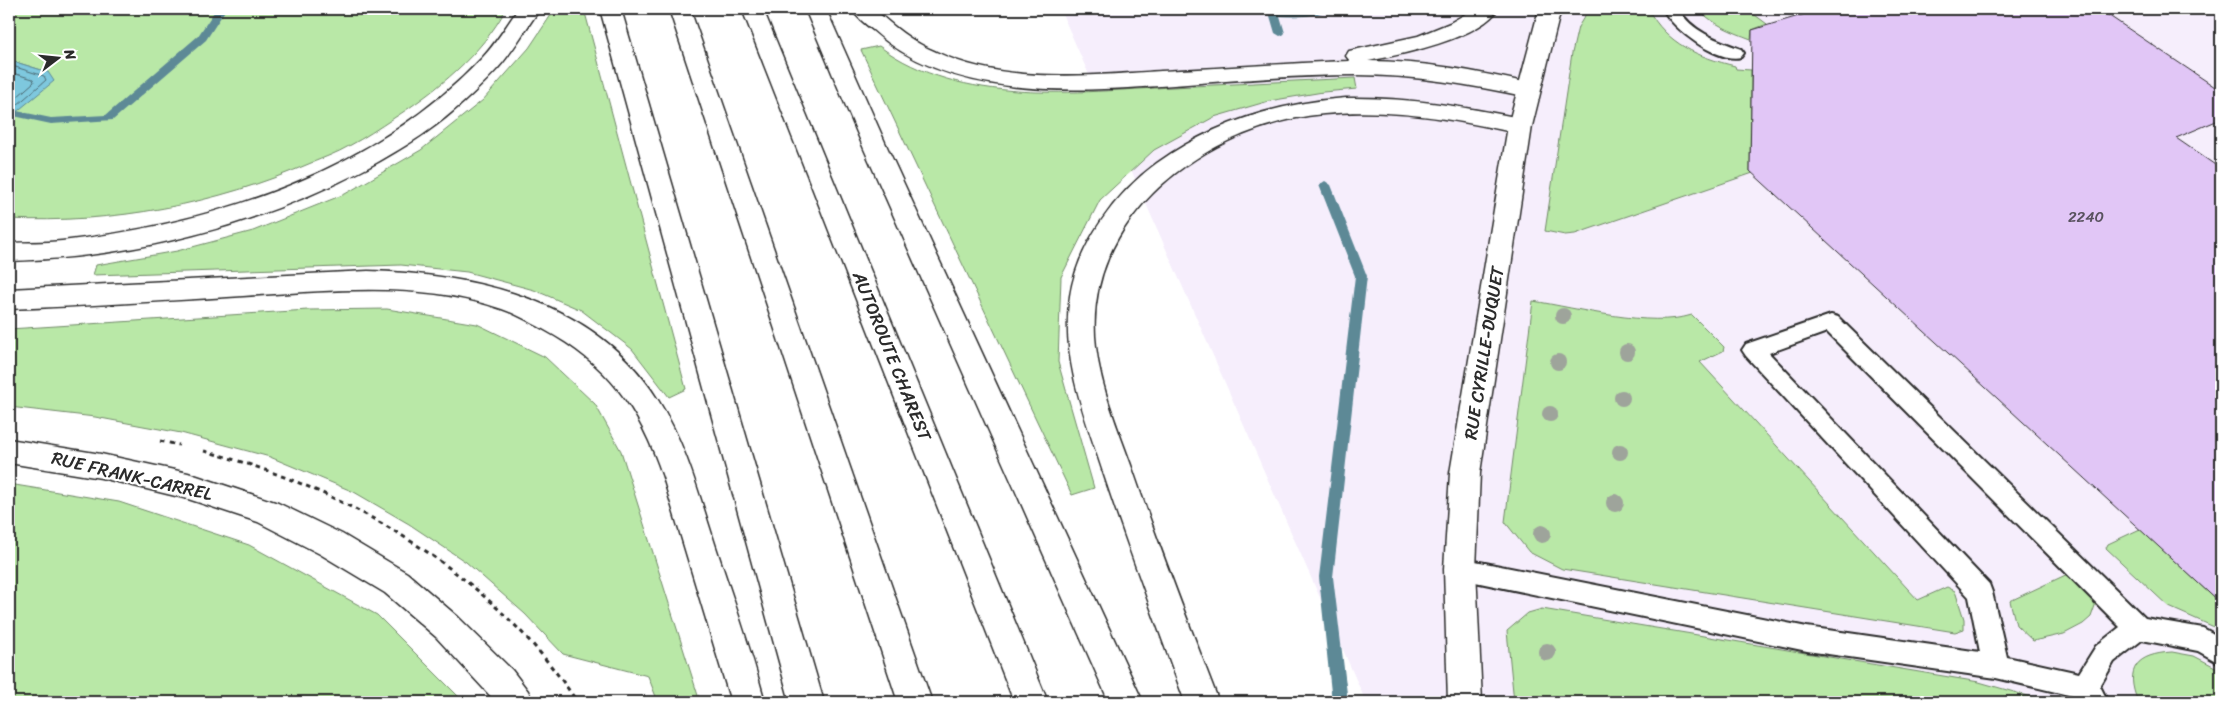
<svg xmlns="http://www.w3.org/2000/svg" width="2230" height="711" font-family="Sriracha,sans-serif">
	<rect width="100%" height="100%" fill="#fff"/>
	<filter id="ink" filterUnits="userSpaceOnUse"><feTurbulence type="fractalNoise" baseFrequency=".02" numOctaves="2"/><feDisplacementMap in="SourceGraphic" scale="10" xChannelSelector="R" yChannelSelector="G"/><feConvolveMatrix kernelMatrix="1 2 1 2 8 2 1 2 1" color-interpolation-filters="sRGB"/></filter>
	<g filter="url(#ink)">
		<path fill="#f6eefc" d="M1060 9H2221V702H1366Z"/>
		<path fill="#b9e8a7" stroke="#728a69" d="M9 9H506C482 54 436 91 394 118 379 128 364 138 349 146 337 153 323 158 311 163 217 204 112 224 9 219V118L48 72 9 60Z
			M555 9H584L686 389 669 397 632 349 581 310 534 290 467 272 401 265 93 275 96 265 177 251 253 231 345 194 421 150 483 100 529 48Z
			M1589 9H1648C1667 44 1698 57 1735 66L1736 69 1751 70 1750 171 1753 173 1575 234 1565 235 1545 231 1572 53 1578 27Z
			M1698 9H1747L1767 24 1752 30 1751 39C1730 31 1714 25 1698 9Z
			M879 46C962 107 1076 92 1173 87 1234 84 1294 81 1355 78L1357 89 1323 92 1269 101 1214 117 1154 150 1100 200 1061 277 1058 362 1094 488 1072 495 861 50Z
			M1533 301C1577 308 1650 328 1692 315L1724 347 1723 351 1700 362 1918 600 1947 587 1955 591 1964 619V629L1955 632 1562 569 1529 552 1505 522Z
			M387 309 477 324 545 357 595 404 621 451 700 702H658L648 676 563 654 525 614 466 562 409 524 354 492 270 457 181 433 95 417 9 407V329L308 310Z
			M9 484 119 502 249 545 377 615 464 702H9Z
			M2140 529 2221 604V630L2169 607 2106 548 2108 544Z
			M2072 572 2098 597 2091 617 2083 624 2064 634 2033 641 2016 625 2010 601Z
			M1542 609 1979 682 2049 702H2000L1998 700 1994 702H1514L1507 631 1528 613Z
			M2172 652 2194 656 2221 670V702H2138C2124 668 2137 654 2172 652Z"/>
		<path fill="#7ec8de" stroke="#5d8996" d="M1225 9H1327C1309 23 1249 12 1225 9Z
			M9 60 48 72 54 81 9 118Z"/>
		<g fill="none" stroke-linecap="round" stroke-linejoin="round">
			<path stroke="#4c6a73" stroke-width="1" d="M1258 9 1271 11 1319 9
				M9 65 44 76 46 80 9 112
				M9 72 33 79 34 82 9 104"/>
			<path fill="#5d8996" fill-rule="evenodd" d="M216 9H226L206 40 113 120 51 124 9 115V107L17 111 51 118 106 115 198 36Z
				M1268 9H1278L1285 33 1283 35 1280 36 1275 33Z
				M1325 181 1331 185 1367 276 1333 577 1348 702H1332L1319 577 1355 276 1319 185Z"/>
		</g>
		<path fill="#e1c6f6" stroke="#2b2b2b" d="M1822 9H2099L2221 91V119L2176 138 2221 169V604L1750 171 1752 30Z"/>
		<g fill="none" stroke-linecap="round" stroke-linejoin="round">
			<g stroke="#2b2b2b" stroke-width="4">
				<path id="lane" d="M1663 9H1679C1690 31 1719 41 1741 49L1744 53 1741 57C1718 63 1673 30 1663 9Z
					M1831 315 1838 317 2145 618 2203 628 2221 638V664L2198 651 2142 640 2114 662 2100 686 2108 702H2080L2077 697 1996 678 1807 651 1451 577 1448 569 1451 561 1460 558 1807 627 1980 652 1969 597 1746 356 1742 350 1746 344ZM1827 332 2120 627 2096 646 2079 673 2007 657 1992 592 1989 584 1769 353Z"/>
			</g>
			<g stroke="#2b2b2b" stroke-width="3">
				<path id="secondary" d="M1539 9H1561L1532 126 1480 473 1476 569 1482 702H1448L1444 569 1450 473 1508 126Z
					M9 439 101 454 188 473 278 503 342 534 407 573 458 617 512 670 528 691 533 702H496L436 637 385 593 320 554 258 522 188 499 101 478 9 463Z"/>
			</g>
			<g stroke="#2b2b2b" stroke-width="3">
				<path id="highway" d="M518 9H540C526 28 514 50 498 68 484 83 468 99 452 112 427 134 396 152 367 168 257 226 133 258 9 261V243C27 242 44 243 62 241 214 224 375 172 483 57 496 43 507 25 518 9Z
					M600 9H621L824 702H790Z
					M669 9H690L932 702H898Z
					M742 9H763L1048 702H1014Z
					M805 9H826L888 149 1143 702H1109L864 149Z
					M851 9H874C893 26 912 42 936 52 1004 84 1087 76 1161 71 1224 68 1287 63 1350 61L1346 56 1349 51 1418 36 1450 23 1474 9H1498C1481 38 1400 55 1368 61 1422 61 1475 71 1528 83L1536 85 1539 90 1536 95 1528 97C1471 85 1415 75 1356 75 1300 75 1243 80 1187 84 1086 91 953 104 873 30 865 24 857 17 851 9Z
					M1346 98C1405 97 1462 106 1520 118L1528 121 1532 126 1528 131 1520 134C1456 119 1390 108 1324 114 1207 125 1080 218 1096 347 1101 389 1118 429 1132 468 1159 547 1189 624 1219 702H1185C1158 628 1130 553 1105 478 1086 419 1060 359 1070 296 1078 244 1116 193 1157 163 1213 123 1278 103 1346 98Z
					M368 271C477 274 596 301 658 400 686 444 699 495 715 544 732 596 751 649 765 702H731L663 477C640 408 608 364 543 329 530 322 517 314 502 309 420 280 328 291 243 296 165 301 87 306 9 309V289Z"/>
			</g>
			<path stroke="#2b2b2b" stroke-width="3" stroke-dasharray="4.5 4.5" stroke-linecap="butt" d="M160 441 179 445
				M204 451C349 489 494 575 577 702"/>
			<use href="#lane" fill="#fff" fill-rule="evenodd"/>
			<use href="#secondary" fill="#fff" fill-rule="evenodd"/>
			<use href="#highway" fill="#fff" fill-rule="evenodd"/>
		</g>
		<g fill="#9ea49b">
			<circle cx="1563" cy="316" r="8"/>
			<circle cx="1627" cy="352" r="8"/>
			<circle cx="1558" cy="362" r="8"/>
			<circle cx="1622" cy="398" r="8"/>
			<circle cx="1550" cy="414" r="8"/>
			<circle cx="1620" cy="452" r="8"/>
			<circle cx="1615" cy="503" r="9"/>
			<circle cx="1542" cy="534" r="9"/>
			<circle cx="1547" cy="652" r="9"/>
		</g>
	</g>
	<g text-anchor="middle" stroke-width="4" stroke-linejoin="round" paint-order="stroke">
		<g font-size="15" fill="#58525e">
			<text x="2086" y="222">2240</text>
		</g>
		<g font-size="18" fill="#2b2b2b" stroke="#fff">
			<text transform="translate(1484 353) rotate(-81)" y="6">RUE CYRILLE-DUQUET</text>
			<text transform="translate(892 356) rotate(68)" y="6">AUTOROUTE CHAREST</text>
			<text transform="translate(132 476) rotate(13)" y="6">RUE FRANK-CARREL</text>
		</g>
	</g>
	<rect width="2230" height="711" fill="none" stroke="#fff" stroke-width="30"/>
	<rect x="15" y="15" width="2200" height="681" fill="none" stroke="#2b2b2b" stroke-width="2" filter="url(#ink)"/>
	<g transform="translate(58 58) rotate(74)" stroke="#ffffff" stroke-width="4" paint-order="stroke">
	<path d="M0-4L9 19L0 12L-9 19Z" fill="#2b2b2b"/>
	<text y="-8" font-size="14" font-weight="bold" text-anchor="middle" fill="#2b2b2b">N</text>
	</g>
</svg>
